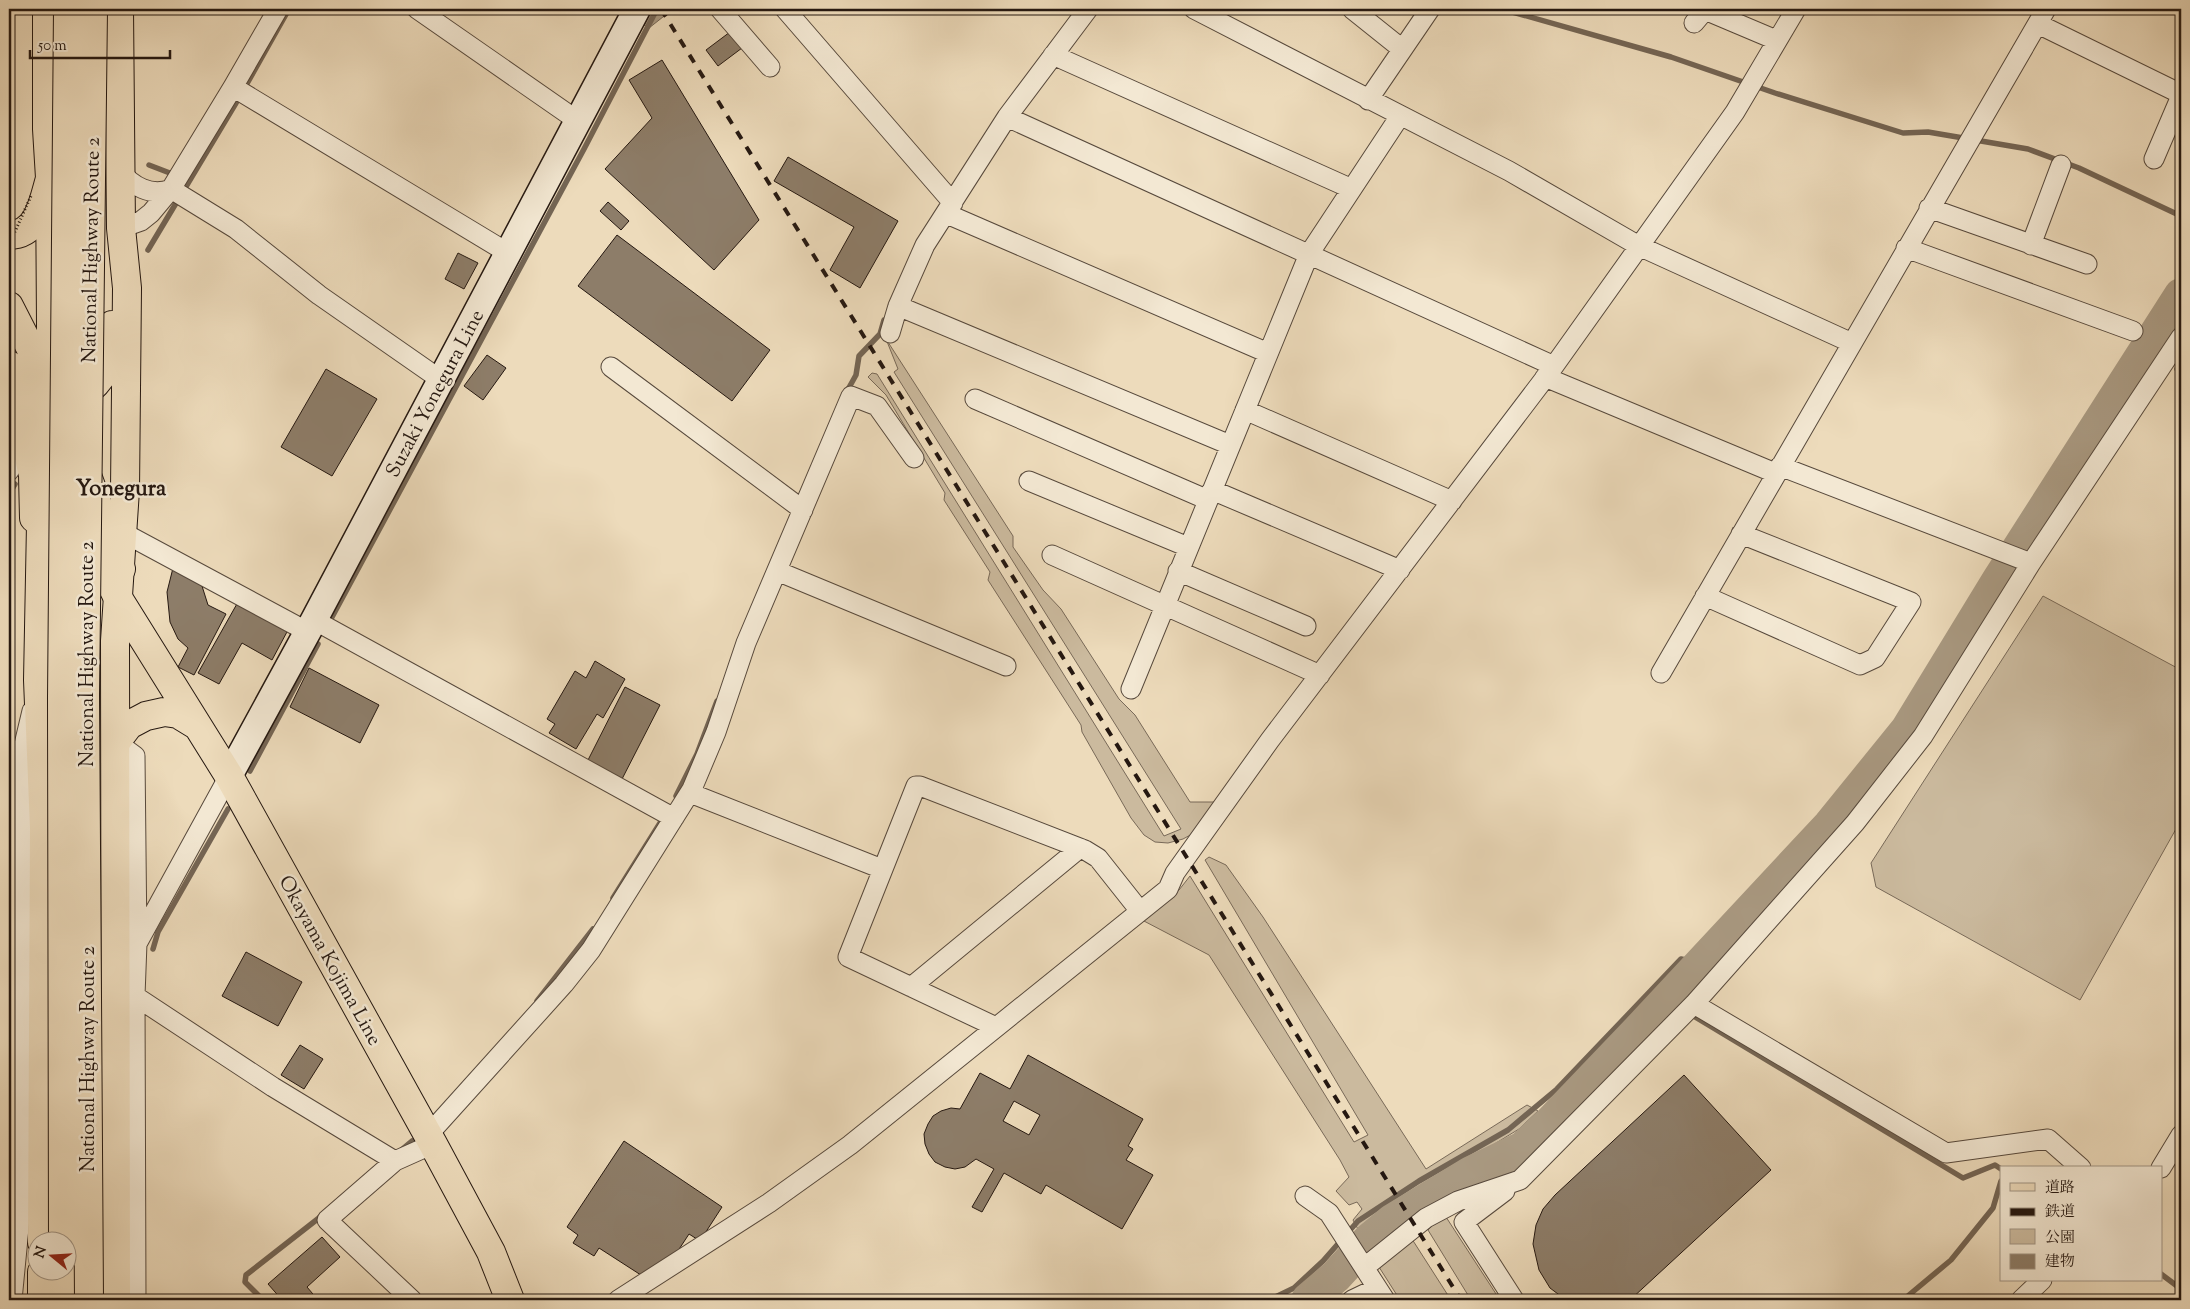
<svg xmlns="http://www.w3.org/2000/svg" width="2190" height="1309" font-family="'Sorts Mill Goudy','Noto Serif JP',serif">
	<rect width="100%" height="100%" fill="#eddbbb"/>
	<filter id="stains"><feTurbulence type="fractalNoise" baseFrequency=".004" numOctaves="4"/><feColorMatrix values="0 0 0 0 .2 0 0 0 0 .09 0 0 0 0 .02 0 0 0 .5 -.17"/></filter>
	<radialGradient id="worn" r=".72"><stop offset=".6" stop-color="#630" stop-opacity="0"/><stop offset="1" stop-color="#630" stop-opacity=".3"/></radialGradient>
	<path fill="#cbba9e" stroke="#786958" d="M886 339 1013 536V547L1043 590 1061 609 1119 699 1135 715 1190 802H1217L1194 833 1183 839 1168 843 1155 842 1144 835 1131 818 1082 732 1081 725 988 580 990 572 944 500 945 493 886 395 868 377 872 373 877 374 1164 836 1181 829 894 372 898 369Z
		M2043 596 2181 670V820L2080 1000 1876 887 1871 863Z
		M1209 857 1226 865 1263 917 1426 1169 1527 1105 1538 1111 1519 1129 1375 1217 1360 1233 1353 1220 1362 1209 1357 1202 1349 1205 1336 1191 1349 1177 1340 1160 1209 955 1142 920 1179 890 1190 876 1354 1142 1368 1135 1205 860Z
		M1446 1217 1500 1300H1471L1428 1230 1439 1219Z
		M1410 1236 1451 1300H1400L1379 1267Z"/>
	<path fill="#a99981" stroke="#746554" d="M652 9H673L649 28 644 25Z"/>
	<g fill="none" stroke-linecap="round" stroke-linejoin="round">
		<path stroke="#746554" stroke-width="5.5" d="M1502 9 1671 57 1775 93 1903 133 1928 132 2028 149 2079 168 2181 216
			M9 98 12 99
			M149 165 175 175
			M148 250 236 103 289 9
			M2143 357 2155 361
			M2177 369 2181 370
			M846 393 856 375 859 356 880 334 884 320
			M9 494 15 484
			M331 619 584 149 657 9
			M250 771 318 644
			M676 796 697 754 717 701
			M613 898 665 815
			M153 949 158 932 228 809
			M1667 1000 1963 1178 1995 1165 2001 1169
			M537 1001 593 929
			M400 1151 412 1141
			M2161 1274 2181 1289
			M263 1300 245 1282 246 1275 324 1214
			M1269 1300 1294 1288 1323 1261 1358 1221 1419 1181 1508 1130 1557 1089 1681 959 1701 963
			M1903 1300 1951 1260 1993 1208 2001 1181"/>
		<path stroke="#a99981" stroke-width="34" d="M1308 1300 1336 1276 1369 1240 1392 1221 1471 1173 1523 1148 1550 1123 1638 1031 1830 825 1907 730 1998 581 2181 295"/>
	</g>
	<path fill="#8d7d69" stroke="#251811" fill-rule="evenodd" d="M730 32 742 48 718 66 706 50Z
		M662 60 759 220 714 270 605 169 652 118 629 80Z
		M788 157 898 221 860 288 830 270 854 227 774 181Z
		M608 202 629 221 621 230 600 211Z
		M617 235 770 350 732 401 578 286Z
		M458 253 478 263 464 289 445 279Z
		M487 355 506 368 483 400 464 386Z
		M326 369 377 399 332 476 281 447Z
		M173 568 202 586 208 605 226 614 194 675 178 667 188 648 178 639 170 622 167 592Z
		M238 602 288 630 272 660 242 643 219 684 198 673Z
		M595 661 625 679 603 718 597 714 576 749 549 733 555 724 547 719 575 671 586 678Z
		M309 668 379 705 360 743 290 707Z
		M625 687 660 705 621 781 586 764Z
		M246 952 302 982 278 1026 222 996Z
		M300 1045 323 1059 304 1089 281 1075Z
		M1028 1055 1143 1119 1128 1146 1133 1149 1126 1160 1153 1175 1122 1229 1046 1185 1041 1194 1004 1173 982 1212 972 1207 994 1169 976 1159 965 1167 955 1169 945 1167 935 1162 929 1154 925 1144 924 1134 928 1124 933 1116 941 1111 951 1108 960 1109 980 1073 1010 1089ZM1014 1101 1040 1115 1029 1135 1003 1121Z
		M1684 1075 1771 1170 1630 1300H1566L1550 1288 1539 1270 1533 1244 1536 1225 1543 1209 1555 1195Z
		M624 1141 722 1207 700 1241 689 1234 668 1266 644 1277 599 1248 594 1256 573 1243 578 1235 567 1227Z
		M322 1237 340 1257 307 1287 318 1300H282L268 1284Z"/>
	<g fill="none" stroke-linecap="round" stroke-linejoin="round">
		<g stroke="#57493c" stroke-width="21">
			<path id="minor" d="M417 9 578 121
				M720 9 770 67
				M785 9 953 203
				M1194 9 1509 171 1639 246 1852 343
				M1352 9 1402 49
				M1694 23 1705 10 1776 40
				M2038 24 2181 94
				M1053 55 1352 189
				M233 87 508 253
				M1368 100 1430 9
				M1007 117 1554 366
				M2154 159 2181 96
				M120 171C132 186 151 197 171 189
				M171 189 236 229 319 295 441 380
				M1929 208 2087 264
				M947 214 1268 353
				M121 228 141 221 151 213 171 189 233 87 278 9
				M2031 245 2061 165
				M1906 248 2133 331
				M898 306 1230 445
				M890 333 898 306 925 245 1007 117 1088 9
				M611 367 803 510
				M1545 377 1775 473
				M975 399 1208 500
				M1245 410 1452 501
				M1780 466 2031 563
				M9 471 13 464 28 452
				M1029 481 1188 547
				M1212 490 1400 570
				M122 532 308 632
				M1052 555 1320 675
				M777 571 1006 666
				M1178 571 1306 626
				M1705 596 1860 665 1875 658 1911 602 1741 534
				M314 620 674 818
				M1661 673 2046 9
				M1131 689 1309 254 1400 116
				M116 742 135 756 137 943 135 996 136 1300
				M690 793 882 869
				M138 942 229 776
				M911 987 1080 848
				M135 996 273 1087 395 1161
				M1694 1004 1946 1153 2048 1139 2081 1168
				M996 1027 848 957 916 786H920L1085 850 1098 858 1140 911
				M428 1135 564 984 591 950 692 789 716 732 746 643 851 396 877 406 914 458
				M2161 1168 2181 1135
				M1505 1191 1464 1222 1514 1300
				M1305 1196 1329 1213 1385 1300
				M1365 1267 1426 1218 1458 1201 1520 1180 1694 1004 1855 823 1923 736 2031 563 2181 337
				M12 1300 24 1176 23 749 32 711
				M412 1300 327 1220 395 1161 433 1144
				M618 1300 769 1203 850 1145 1168 889 1175 873 1270 740 1554 366 1735 112 1796 9
				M1352 1300 1377 1288
				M2021 1300 2042 1280"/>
		</g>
		<g stroke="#251811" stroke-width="29">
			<path id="secondary" d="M229 776 314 620 637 9"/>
		</g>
		<g stroke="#251811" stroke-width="30">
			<path id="primary" d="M9 235C37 235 43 204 49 182
				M9 306 54 394
				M9 365 28 397 50 454
				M18 411 33 475 34 518
				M88 478 121 569
				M83 528 118 598 229 776 433 1144 491 1252 510 1300
				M116 742 129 725 146 716 164 712 178 714 196 725"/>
		</g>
		<g stroke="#251811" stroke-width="30">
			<path id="trunk" d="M28 397C34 401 41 405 49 406 69 409 96 388 105 370 111 357 111 339 112 325
				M42 1242 44 828 38 680 41 524 50 454 51 326 50 178 47 129V9
				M42 1272V1300
				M63 1300V1272
				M116 1300 115 641 125 490 127 288 121 228 119 9"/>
		</g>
		<use href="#minor" stroke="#f3e8d3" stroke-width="19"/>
		<use href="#secondary" stroke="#f3e8d3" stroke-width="26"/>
		<use href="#primary" stroke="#eddbbb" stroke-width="28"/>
		<use href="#trunk" stroke="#eddbbb" stroke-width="28"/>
		<path stroke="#251811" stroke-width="4" stroke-dasharray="9 9" stroke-linecap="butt" d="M661 9 1461 1300"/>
		<g stroke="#251811" stroke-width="30" stroke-linecap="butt">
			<path id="trunk-bridge" d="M63 1242 62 699 68 9
				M89 1300 85 695 93 9"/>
		</g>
		<path stroke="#251811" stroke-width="3" stroke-dasharray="1 2.5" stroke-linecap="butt" d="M9 245 31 196"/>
		<use href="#trunk-bridge" stroke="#eddbbb" stroke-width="28"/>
	</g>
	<g text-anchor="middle" stroke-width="5" stroke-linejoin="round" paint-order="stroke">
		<g font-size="20" fill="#251811" stroke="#f3e8d3">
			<text transform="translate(90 250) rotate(-89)" y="7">National Highway Route 2</text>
			<text transform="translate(434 393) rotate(-62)" y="7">Suzaki Yonegura Line</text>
			<text transform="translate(86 654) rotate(-90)" y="7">National Highway Route 2</text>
			<text transform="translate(331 960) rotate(61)" y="7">Okayama Kojima Line</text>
			<text transform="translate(87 1059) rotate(-90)" y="7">National Highway Route 2</text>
		</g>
		<g font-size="22" font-weight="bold" fill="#251811" stroke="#f3e8d3">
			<text x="121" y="495">Yonegura</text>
		</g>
	</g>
	<rect width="2190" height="1309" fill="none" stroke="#eddbbb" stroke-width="30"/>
	<rect x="10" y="10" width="2170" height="1289" fill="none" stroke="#251811" stroke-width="2.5"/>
	<rect x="15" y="15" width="2160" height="1279" fill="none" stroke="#251811"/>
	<rect x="2000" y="1166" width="162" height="115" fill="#f3e8d3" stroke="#a19585"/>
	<rect x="2010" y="1183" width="25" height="8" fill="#eddbbb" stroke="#a19585"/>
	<text x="2045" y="1192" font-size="15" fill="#251811">道路</text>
	<rect x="2010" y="1208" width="25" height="8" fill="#251811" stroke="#a19585"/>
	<text x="2045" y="1216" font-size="15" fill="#251811">鉄道</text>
	<rect x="2010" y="1229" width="25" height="15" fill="#cbba9e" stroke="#a19585"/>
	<text x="2045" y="1242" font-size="15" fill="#251811">公園</text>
	<rect x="2010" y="1254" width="25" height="15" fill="#8d7d69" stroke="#a19585"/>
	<text x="2045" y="1266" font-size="15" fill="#251811">建物</text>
	<g transform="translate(52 1256) rotate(288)"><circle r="24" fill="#f3e8d3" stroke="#a19585"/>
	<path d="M0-4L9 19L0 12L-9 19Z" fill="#8f2418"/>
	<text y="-8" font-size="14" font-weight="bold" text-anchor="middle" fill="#251811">N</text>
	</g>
	<path d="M30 50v8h140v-8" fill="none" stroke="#251811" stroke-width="2.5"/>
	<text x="38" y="50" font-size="15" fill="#251811" stroke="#f3e8d3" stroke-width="4" paint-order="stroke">50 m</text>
	<rect width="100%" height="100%" filter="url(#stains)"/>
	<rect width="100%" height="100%" fill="url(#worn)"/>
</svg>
